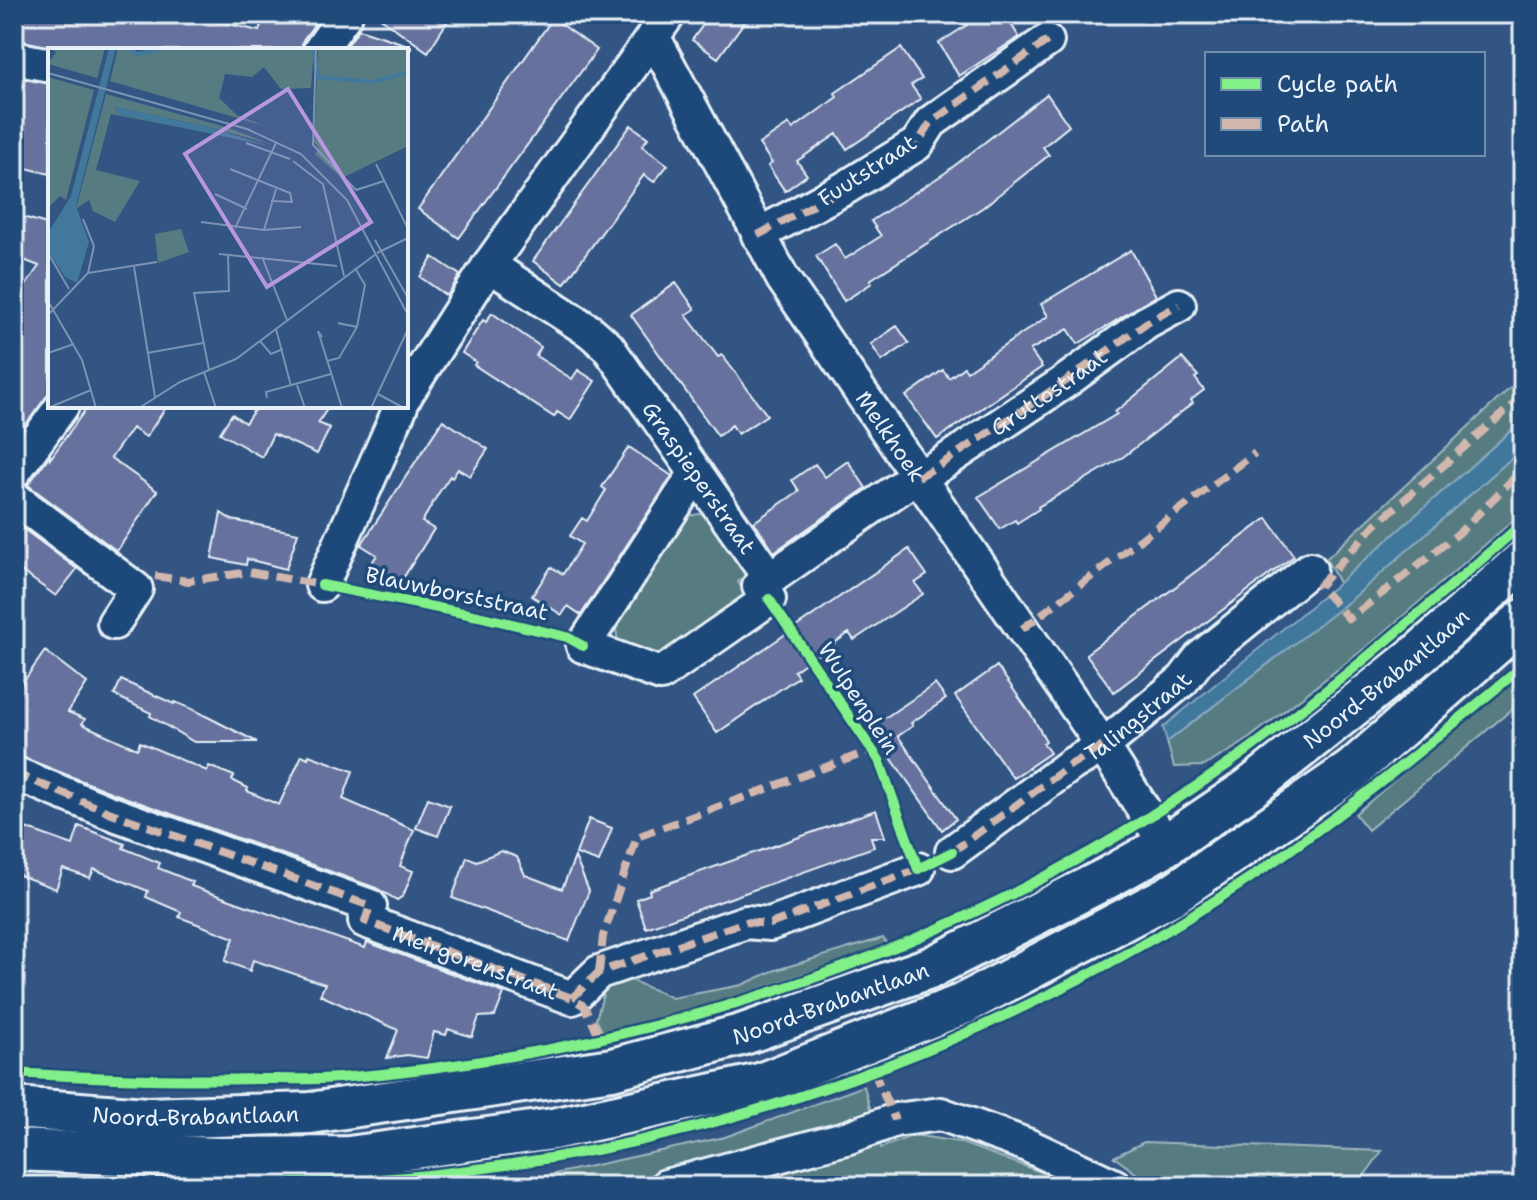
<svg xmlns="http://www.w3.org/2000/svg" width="1537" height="1200" font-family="'Shantell Sans',sans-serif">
	<rect width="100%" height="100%" fill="#335584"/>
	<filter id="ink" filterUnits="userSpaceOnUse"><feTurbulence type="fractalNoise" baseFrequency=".0125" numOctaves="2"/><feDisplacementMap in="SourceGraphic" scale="16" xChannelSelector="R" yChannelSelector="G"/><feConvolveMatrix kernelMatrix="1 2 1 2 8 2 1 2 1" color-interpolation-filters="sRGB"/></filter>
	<g filter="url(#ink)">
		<path fill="#567c82" stroke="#9fb6bd" stroke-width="2" d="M1523 376V420L1339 583 1326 559Z
			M1523 448V512L1373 642 1243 743 1204 766 1174 767 1167 742 1352 599Z
			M704 513 750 572 738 582 751 601 663 661 618 644 615 620 678 518Z
			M1523 671V700L1368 830 1355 814Z
			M883 938 888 946 672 1018 604 1035 596 1019 610 971 672 998 742 985 773 971Z
			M864 1086 881 1148 914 1135 959 1142 1057 1178 1071 1186H517V1182L725 1137Z
			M1144 1142 1382 1151 1357 1186H1153L1114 1157Z"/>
		<path fill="#41789c" stroke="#84a8c1" stroke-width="2" d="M1523 420V448L1352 599 1167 742 1163 727 1339 583Z"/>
		<path fill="#66729d" stroke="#e8f1f8" stroke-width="2" d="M14 14H202V18L259 31 264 14H322L303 40 301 50H64L14 39Z
			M375 14H452L428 52Z
			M711 14H750L718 58 692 40Z
			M960 14H1005L1019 37 959 76 939 43 967 25Z
			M553 18 597 50 459 238 418 209Z
			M359 29 411 46V50H344Z
			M901 48 922 79 911 85 921 99 847 149 837 134 797 161 807 175 785 191 768 166 772 163 759 144 789 124 793 129 837 97 835 93Z
			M14 77 50 84V174L14 165Z
			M1047 94 1069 126 1043 147 1049 155 982 208 870 280 872 283 844 301 816 256 835 244 845 259 881 236 871 221 945 173Z
			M631 125 648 138 642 146 668 165 654 182 644 175 564 284 533 261Z
			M23 217 50 225V392L14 440V303L39 266 14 256V218L23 220Z
			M1131 250 1156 296 1078 344 1068 329 1030 350 1042 367 937 439 906 396 943 370 949 378 964 367 967 371 1048 316 1041 304Z
			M433 257 460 275 447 296 420 277Z
			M676 283 695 309 686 315 718 357 722 355 767 415 738 434 732 425 718 436 631 315Z
			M492 313 541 347 536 356 572 379 578 370 595 381 570 420 557 412 554 417 474 365 476 362 462 353 483 320 486 322Z
			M897 326 909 343 882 361 871 344Z
			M1182 358 1198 376 1195 378 1204 390 1191 400 1193 403 1123 457 1038 507 1039 509 1017 523 1015 520 1000 529 978 497 1117 414 1115 412Z
			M88 406H167L146 437 132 428 111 458 157 491 117 551 28 485 50 455V459Z
			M257 406H329L318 423 330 428 317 454 273 434 262 457 220 433 232 414 245 423Z
			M443 420 488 449 470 476 458 469 452 478 450 476 438 494 422 522 434 529 400 583 371 564 377 555 361 545Z
			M629 447 672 476 581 615 568 606 562 615 532 596 551 567 563 574 582 544 570 536 582 518 587 521 606 490 602 487Z
			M848 461 866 488 774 552 754 522 799 491 792 480 815 464 825 477Z
			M221 513 232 520 298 533 286 569 247 559 246 565 212 558Z
			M1267 518 1294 556 1114 692 1086 654Z
			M14 522 77 569 56 596 14 566Z
			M909 549 927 575 915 583 923 594 854 640 849 633 794 671 798 677 717 733 693 698Z
			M45 651 87 683 68 712 85 719 82 724 137 749 140 742 207 771 209 766 234 776 232 780 248 788 247 791 279 805 302 755 308 758 309 755 353 771 343 799 414 830 400 866 413 871 403 896 397 900 376 888 113 793 14 754V695Z
			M997 666 1032 716 1046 741 1043 743 1050 753 1013 778 955 696Z
			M121 680 174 704 175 702 190 708 257 742H194L150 716 151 713 114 695Z
			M935 684 946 699 911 723 913 726 898 736 956 819 942 830 870 728Z
			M428 798 450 806 438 836 416 828Z
			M876 810 885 837H871L874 847 646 928 636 899 650 894 649 890Z
			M589 819 612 828 599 862 576 854Z
			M14 824 73 845 79 826 125 844 123 848 160 863 158 868 193 882 191 886 365 948 367 942 504 993 495 1016 479 1017 472 1037 448 1029 446 1035 434 1032 427 1058 407 1055 387 1058 398 1030 320 995 325 984 253 960 250 971 225 961 234 938 179 917 181 912 146 897 148 891 94 869 90 878 63 869 56 889 14 873Z
			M501 851 517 857 525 875 562 889 575 857 589 891 569 941 452 898 467 857 477 861Z"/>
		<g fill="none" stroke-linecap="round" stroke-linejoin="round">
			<g stroke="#e8f1f8" stroke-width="38">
				<g id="minor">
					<path id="s1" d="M653 36 783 279 1103 746 1166 845"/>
					<path d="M320 50 346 14"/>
					<path d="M14 58 50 65"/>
					<path d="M758 235 845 188 917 144 931 122 1047 41"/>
					<path id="s2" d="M489 265 591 332 608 347 770 579"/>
					<path d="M406 395 489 265 669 14"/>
					<path d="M14 472 62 406"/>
					<path d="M696 473 583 646 661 674 769 599 759 586 904 485 940 465 1066 381 1146 323 1179 305"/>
					<path d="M14 498 136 589 114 623"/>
					<path d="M322 585 401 406"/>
					<path id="s3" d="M14 773 106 811 370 906 365 921 572 998 599 972 746 922 770 924 918 869"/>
					<path id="s4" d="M952 852 1072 764 1103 746 1183 680 1200 658 1310 569"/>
					<path d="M666 1186 849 1137 895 1120 941 1114 1027 1145 1115 1186"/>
				</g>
			</g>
			<g stroke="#e8f1f8" stroke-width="46">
				<g id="major">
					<path id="s5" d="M14 1108 146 1118 310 1113 612 1069 741 1035 932 967 1111 876 1166 845 1250 788 1420 653 1523 561"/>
					<path d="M14 1150 219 1158 349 1157 553 1129 760 1084 963 1004 1171 895 1352 770 1523 620"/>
				</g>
			</g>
			<use href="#minor" stroke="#1f4a7a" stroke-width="32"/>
			<use href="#major" stroke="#1f4a7a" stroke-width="40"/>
			<g stroke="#d1b7ad" stroke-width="8" stroke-dasharray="16 8" stroke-linecap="butt">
				<path d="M758 235 845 188 917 144 931 122 1047 41"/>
				<path d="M1523 396 1374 526 1319 586 1349 619 1459 533 1523 469"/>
				<path id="s6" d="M918 477 940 465 1066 381 1146 323 1179 305"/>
				<path d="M155 576 188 581 249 572 322 585"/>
				<path d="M1022 629 1255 453"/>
				<path d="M14 773 106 811 370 906 365 921 572 998 584 1006 601 1039"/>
				<path d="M952 852 1072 764 1103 746"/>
				<path d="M599 972 603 936 637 837 872 750"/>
				<path d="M572 998 599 972 746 922 770 924 918 869"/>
				<path d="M873 1070 895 1120"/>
			</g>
			<g stroke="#1f4a7a" stroke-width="15">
				<path id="cycleway" d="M322 585 478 616 567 637 583 646
					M769 599 879 760 918 869 952 852
					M14 1073C95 1078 175 1081 256 1079 283 1079 312 1080 339 1078 637 1053 927 963 1177 799 1301 718 1412 620 1523 523
					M14 1181 172 1186
					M230 1186C302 1182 374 1182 445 1173 497 1167 549 1159 601 1149 794 1110 983 1037 1154 938 1286 862 1406 764 1523 666"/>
			</g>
			<use href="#cycleway" stroke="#82f089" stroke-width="10"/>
		</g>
	</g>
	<g text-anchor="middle" stroke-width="7" stroke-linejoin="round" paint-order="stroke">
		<g font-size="22" fill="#e8f1f8" stroke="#1f4a7a">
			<text transform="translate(867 170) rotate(-33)" y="8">Fuutstraat</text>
			<text dy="8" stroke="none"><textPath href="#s6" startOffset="156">Gruttostraat</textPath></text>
			<text dy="8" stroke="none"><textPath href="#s1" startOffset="466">Melkhoek</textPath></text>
			<text dy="8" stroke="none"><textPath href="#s2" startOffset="304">Graspieperstraat</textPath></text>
			<text transform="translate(457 593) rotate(12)" y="8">Blauwborststraat</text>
			<text dy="8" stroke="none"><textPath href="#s5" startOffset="1478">Noord-Brabantlaan</textPath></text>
			<text transform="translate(859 698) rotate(57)" y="8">Wulpenplein</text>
			<text dy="8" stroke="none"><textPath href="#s4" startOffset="230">Talingstraat</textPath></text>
			<text dy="8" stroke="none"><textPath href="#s3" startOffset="514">Meirgorenstraat</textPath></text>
			<text dy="8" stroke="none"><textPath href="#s5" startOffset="830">Noord-Brabantlaan</textPath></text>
			<text dy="8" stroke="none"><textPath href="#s5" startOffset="182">Noord-Brabantlaan</textPath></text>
		</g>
	</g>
	<g transform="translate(48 48)">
		<rect width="360" height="360" fill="#335584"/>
		<path d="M0 0H57L49 30 0 16 8 4ZM70 0H112L83 2 86 7 127 0H266L263 40 233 41 216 19 204 29 177 26 171 50 189 67 217 78 62 33ZM270 0H360V98L294 130 267 106 271 101 266 94ZM0 29 46 42 18 152 12 148 0 160ZM58 46 181 80 222 96 161 79 67 59 70 66 198 92 63 66 48 122 92 133 67 174 45 163 41 152 28 161ZM133 181 141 204 110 215 107 186Z" fill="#567c82"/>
		<path d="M61 0H68L28 158 41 194 29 235 17 229 0 203V185L23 148ZM67 59 161 79 221 98 70 66Z" fill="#41789c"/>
		<path fill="none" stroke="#41789c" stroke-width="4" d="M80 0 89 6 118 0M265 0 270 29 325 34 357 25 360 29"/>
		<path fill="none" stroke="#7b93b2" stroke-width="2" d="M268 0 265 97 308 142 336 133M0 25 199 81 253 106 299 152 360 267M198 95 242 111M245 113 275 136 296 228M328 116 360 181M182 121 242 145 244 154 223 153M167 146 199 161M153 174 216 182 253 179M187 180 228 95M216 182 228 141M327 192 360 250M0 205 21 241M329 205 360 190M171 206 289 218M214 209 239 272M86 219 107 349M40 225 109 214M0 253 34 312 48 360M0 267 40 225 46 198 35 171M298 277 290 275 309 279M228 281 243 338M274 289 270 283 294 360M212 293 223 306 235 301M0 305 26 296M99 305 155 295M279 313 291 310 309 279 317 237 307 220M161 322 146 245 181 243 180 207M156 324 168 360M249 337 257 360M330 346 356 360M219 350 218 344 283 326M0 360 43 342M91 360 132 334 188 311 328 206M323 360 360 281"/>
		<path fill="#b798de" fill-opacity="0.15" stroke="#b798de" stroke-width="4" d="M240 41 323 174 219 239 137 106Z"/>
		<rect width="360" height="360" fill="none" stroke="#e8f1f8" stroke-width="4"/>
	</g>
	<rect width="1537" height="1200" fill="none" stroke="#1f4a7a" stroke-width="48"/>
	<rect x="24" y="24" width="1489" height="1152" fill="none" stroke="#e8f1f8" stroke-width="3" filter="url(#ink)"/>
	<rect x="1205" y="52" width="280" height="104" fill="#1f4a7a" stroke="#6f8dac" stroke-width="2"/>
	<rect x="1221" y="78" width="40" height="12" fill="#82f089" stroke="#6f8dac" stroke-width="2"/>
	<text x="1277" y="92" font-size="24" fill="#e8f1f8">Cycle path</text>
	<rect x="1221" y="118" width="40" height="12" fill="#d1b7ad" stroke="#6f8dac" stroke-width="2"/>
	<text x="1277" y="132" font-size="24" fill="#e8f1f8">Path</text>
</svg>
